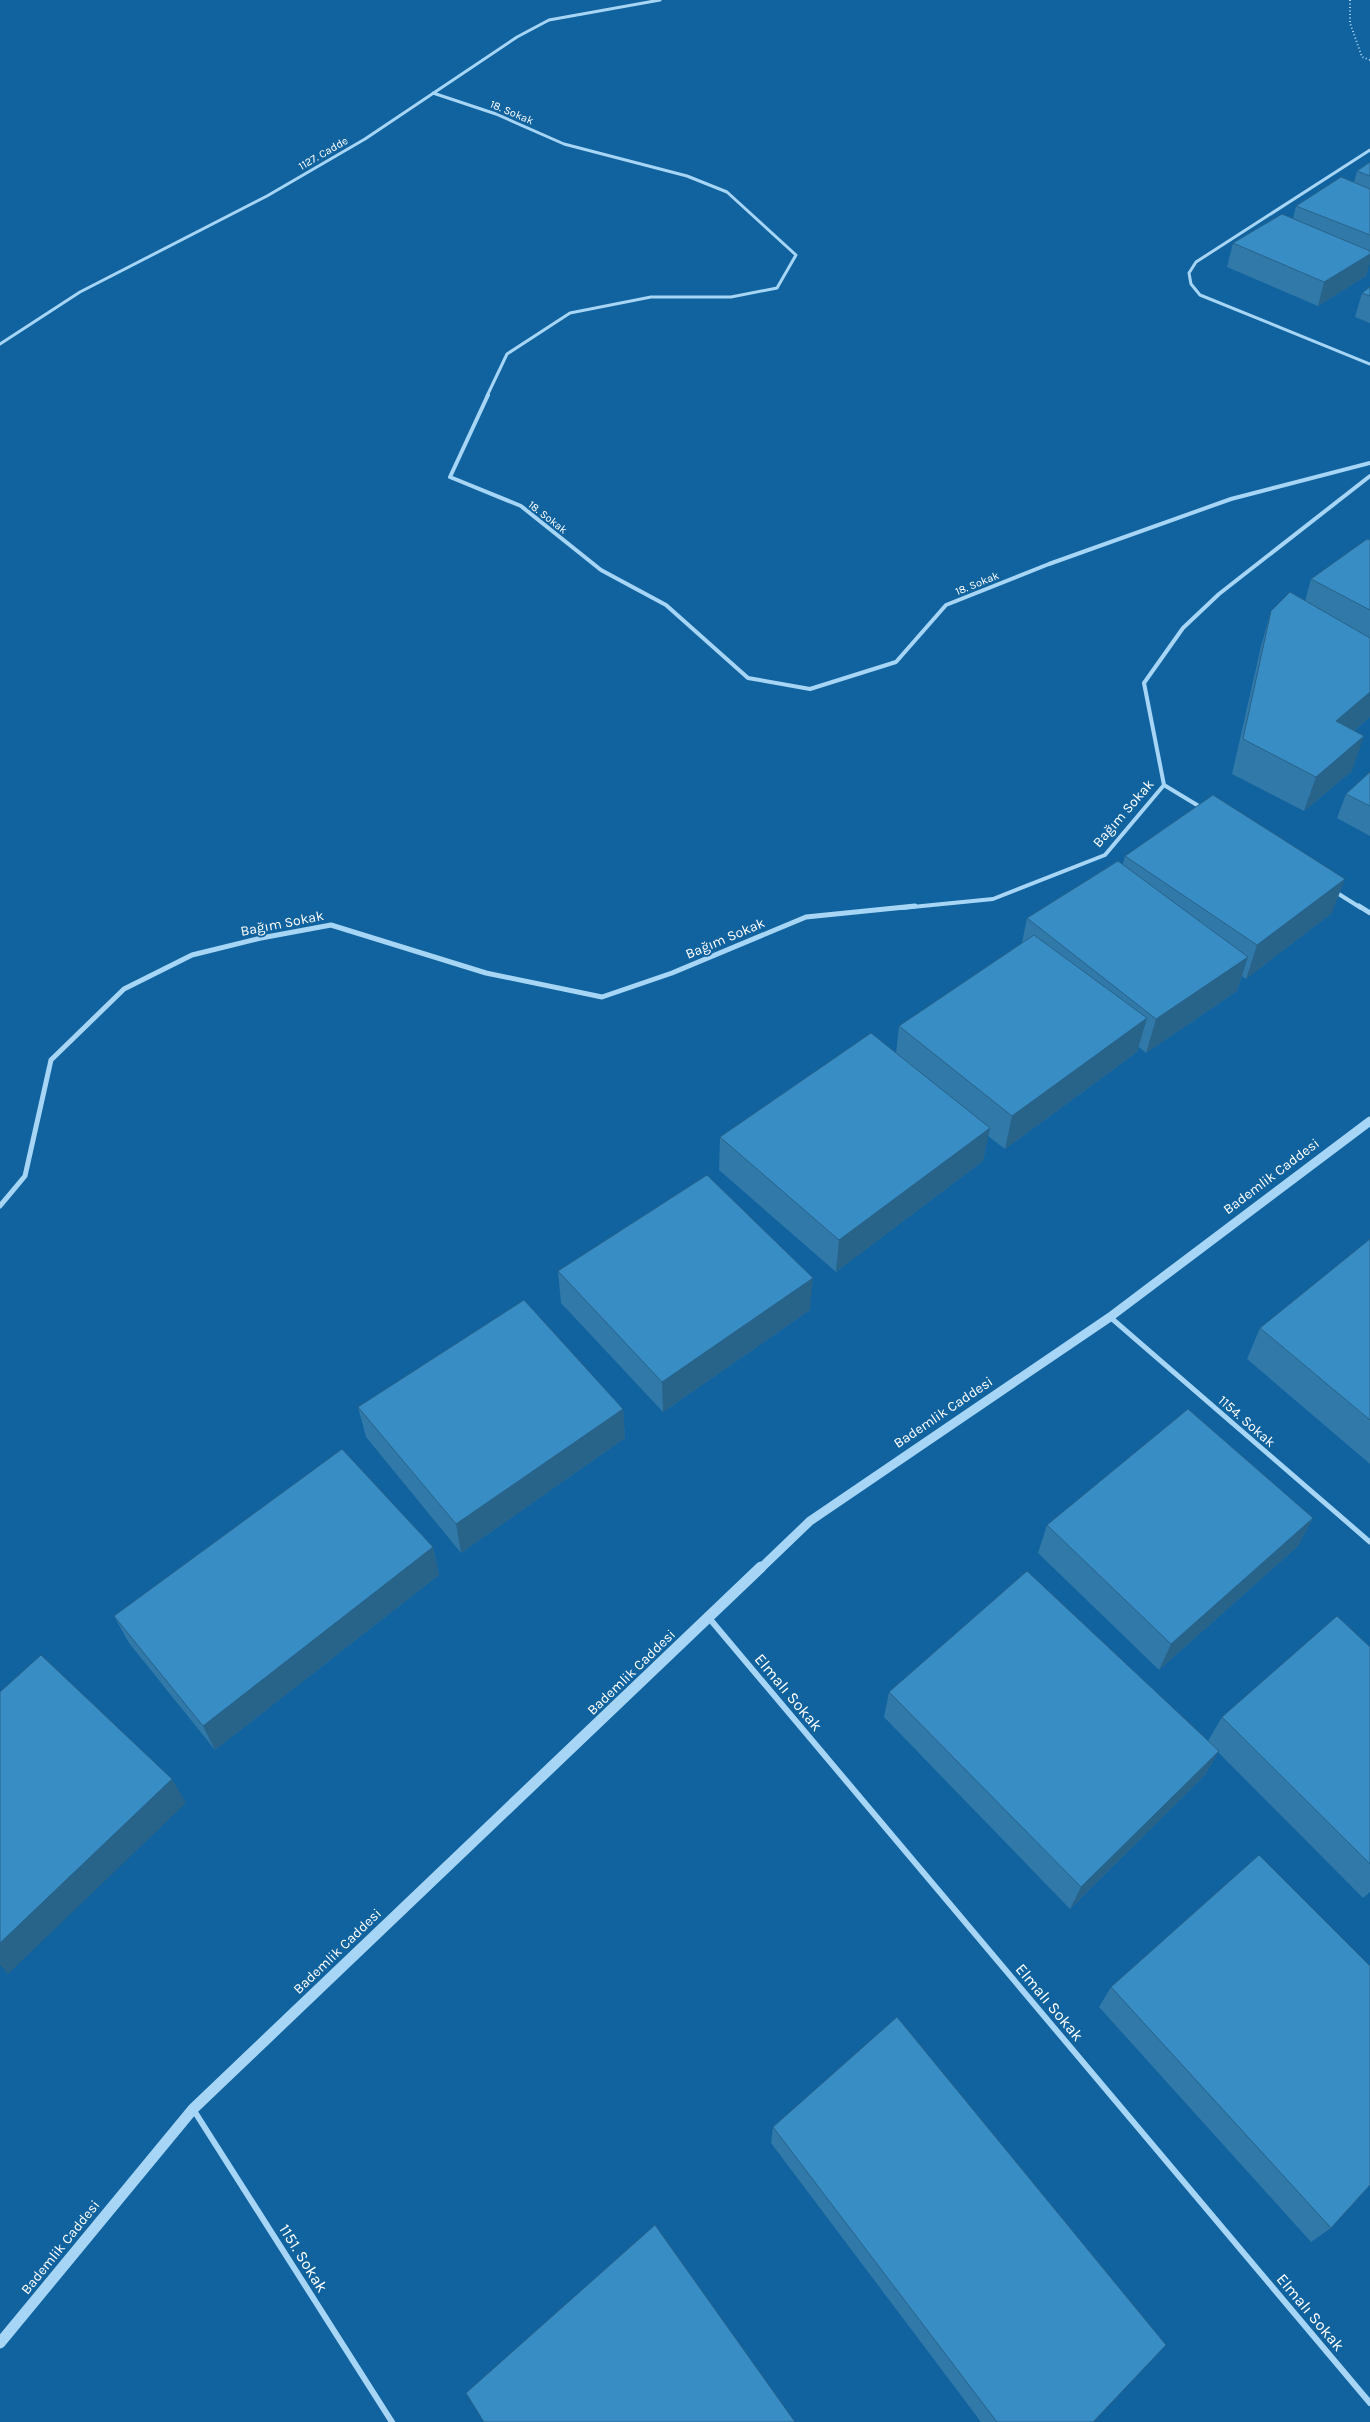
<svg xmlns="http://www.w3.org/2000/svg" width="1370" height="2422" font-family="Karla,sans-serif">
	<rect width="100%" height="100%" fill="#10639e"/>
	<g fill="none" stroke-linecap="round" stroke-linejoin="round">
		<path stroke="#a6d5f5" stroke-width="2" stroke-dasharray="1 2.5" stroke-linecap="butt" d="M1350 0V23L1362 57 1370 60"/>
		<path stroke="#a6d5f5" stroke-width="3" d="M433 93 496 114 564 144 687 176 727 192 796 255 777 288 731 297H651L570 313 507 354 487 396
			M1370 150 1196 262 1189 273 1191 284 1200 295 1370 364
			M0 344 80 292 267 196 365 139 517 37 549 20 660 0"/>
		<path stroke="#a6d5f5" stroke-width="4" d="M488 395 450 477 521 506 601 570 666 605 748 678 810 689 896 662 946 605 1049 564 1231 499 1370 463
			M1164 785 1202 808
			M1334 891 1361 908
			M902 908 993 899 1105 855 1164 785 1144 683 1183 628 1219 594 1370 476"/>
		<path stroke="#a6d5f5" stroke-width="5" d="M1359 906 1370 913
			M0 1206 25 1176 51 1060 124 989 192 955 261 938 331 925 486 973 602 997 672 973 806 917 915 906
			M1110 1317 1370 1542"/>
		<path stroke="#a6d5f5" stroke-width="6" d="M709 1618 1370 2403
			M193 2109 392 2422"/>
		<path stroke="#a6d5f5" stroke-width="9" d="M760 1569 810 1521 1110 1317 1370 1121"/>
		<path stroke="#a6d5f5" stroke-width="11" d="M0 2343 193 2109 761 1567"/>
	</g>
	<path fill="#3179a9" d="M1370 162V262L1366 276 1318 306 1227 267 1233 243 1293 219 1296 206 1354 183 1357 171Z
		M1370 287V323L1355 317 1362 293Z
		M1370 540V717L1354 731 1352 771 1304 811 1232 774 1261 646 1271 611 1305 601 1311 579Z
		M1370 772V836L1337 818 1346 794Z
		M1125 856 1332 913 1246 979 1242 976 1237 991 1146 1053 1139 1047 1137 1052 1005 1149 988 1136 983 1161 836 1272 719 1170 720 1137 896 1053 899 1026 1022 943 1027 918 1123 864Z
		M1370 1239V1464L1247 1359 1260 1328Z
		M558 1271 810 1310 663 1412 561 1303Z
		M358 1407 623 1409 625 1438 461 1553 366 1437Z
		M1313 1518 1298 1546 1159 1670 1038 1553 1047 1525Z
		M433 1547 439 1575 215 1750 129 1643 114 1616Z
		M1370 1647V1892L1363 1898 1218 1752 1205 1775 1070 1909 884 1717 889 1692 1208 1741 1222 1717Z
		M1111 1987 1331 2228 1311 2242 1099 2007Z
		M773 2127 1093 2422H981L771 2143Z"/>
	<path fill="#28638a" d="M1370 254V262L1366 276 1318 306 1324 282Z
		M1370 692V717L1324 756 1336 721Z
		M1364 736 1352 771 1304 811 1316 777Z
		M1345 879 1332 913 1246 979 1257 945Z
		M1248 957 1237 991 1146 1053 1156 1019Z
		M1147 1018 1137 1052 1005 1149 1012 1116Z
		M990 1128 983 1161 836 1272 839 1240Z
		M813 1278 810 1310 663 1412 662 1382Z
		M623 1409 625 1438 461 1553 456 1524Z
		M1313 1518 1298 1546 1159 1670 1171 1644Z
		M433 1547 439 1575 215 1750 203 1726Z
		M1219 1751 1205 1775 1070 1909 1081 1887Z
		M172 1779 186 1803 8 1974 0 1965V1943Z"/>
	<path fill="#398dc5" stroke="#28638a" d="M1370 162V176L1357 171Z
		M1341 177 1370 189V235L1296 206Z
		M1282 214 1370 251V254L1324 282 1233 243Z
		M1370 287V296L1362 293Z
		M1367 539 1370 540V610L1311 579Z
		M1290 592 1370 638V692L1336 721 1364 736 1316 777 1243 739 1271 611Z
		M1370 772V806L1346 794Z
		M1213 795 1345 879 1257 945 1125 856Z
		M1118 861 1248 957 1156 1019 1027 918Z
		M1034 935 1147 1018 1012 1116 899 1026Z
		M871 1033 990 1128 839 1240 720 1137Z
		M707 1175 813 1278 662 1382 558 1271Z
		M1370 1239V1420L1260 1328Z
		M524 1300 623 1409 456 1524 358 1407Z
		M1188 1409 1313 1518 1171 1644 1047 1525Z
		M342 1449 433 1547 203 1726 114 1616Z
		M1027 1571 1219 1751 1081 1887 889 1692Z
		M1337 1616 1370 1647V1864L1222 1717Z
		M41 1655 172 1779 0 1943V1692Z
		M1259 1855 1370 1966V2185L1331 2228 1111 1987Z
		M897 2017 1166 2345 1093 2422H997L773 2127Z
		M655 2225 795 2422H484L466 2393Z"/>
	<g text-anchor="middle" stroke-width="4" stroke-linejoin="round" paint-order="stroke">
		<g font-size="11" fill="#fff" stroke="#10639e">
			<text transform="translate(512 112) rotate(23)" y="4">18. Sokak</text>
			<text transform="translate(323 153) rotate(-30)" y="4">1127. Cadde</text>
			<text transform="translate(548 517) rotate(38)" y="4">18. Sokak</text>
			<text transform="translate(977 583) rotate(-22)" y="4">18. Sokak</text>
		</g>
		<g font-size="14" fill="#fff" stroke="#10639e">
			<text transform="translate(1123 813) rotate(-49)" y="5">Bağım Sokak</text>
			<text transform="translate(282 923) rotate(-11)" y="5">Bağım Sokak</text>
			<text transform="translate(725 938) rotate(-23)" y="5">Bağım Sokak</text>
			<text transform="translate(1271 1176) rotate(-37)" y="5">Bademlik Caddesi</text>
			<text transform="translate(943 1412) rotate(-34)" y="5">Bademlik Caddesi</text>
			<text transform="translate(1247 1421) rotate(41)" y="5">1154. Sokak</text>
			<text transform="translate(631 1672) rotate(-44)" y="5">Bademlik Caddesi</text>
			<text transform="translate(337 1951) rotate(-44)" y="5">Bademlik Caddesi</text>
			<text transform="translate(60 2247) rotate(-51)" y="5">Bademlik Caddesi</text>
		</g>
		<g font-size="16" fill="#fff" stroke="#10639e">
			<text transform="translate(789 1692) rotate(50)" y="6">Elmalı Sokak</text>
			<text transform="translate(1050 2002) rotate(50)" y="6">Elmalı Sokak</text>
			<text transform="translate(304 2258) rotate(58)" y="6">1151. Sokak</text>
			<text transform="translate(1311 2312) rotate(50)" y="6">Elmalı Sokak</text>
		</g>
	</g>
</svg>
